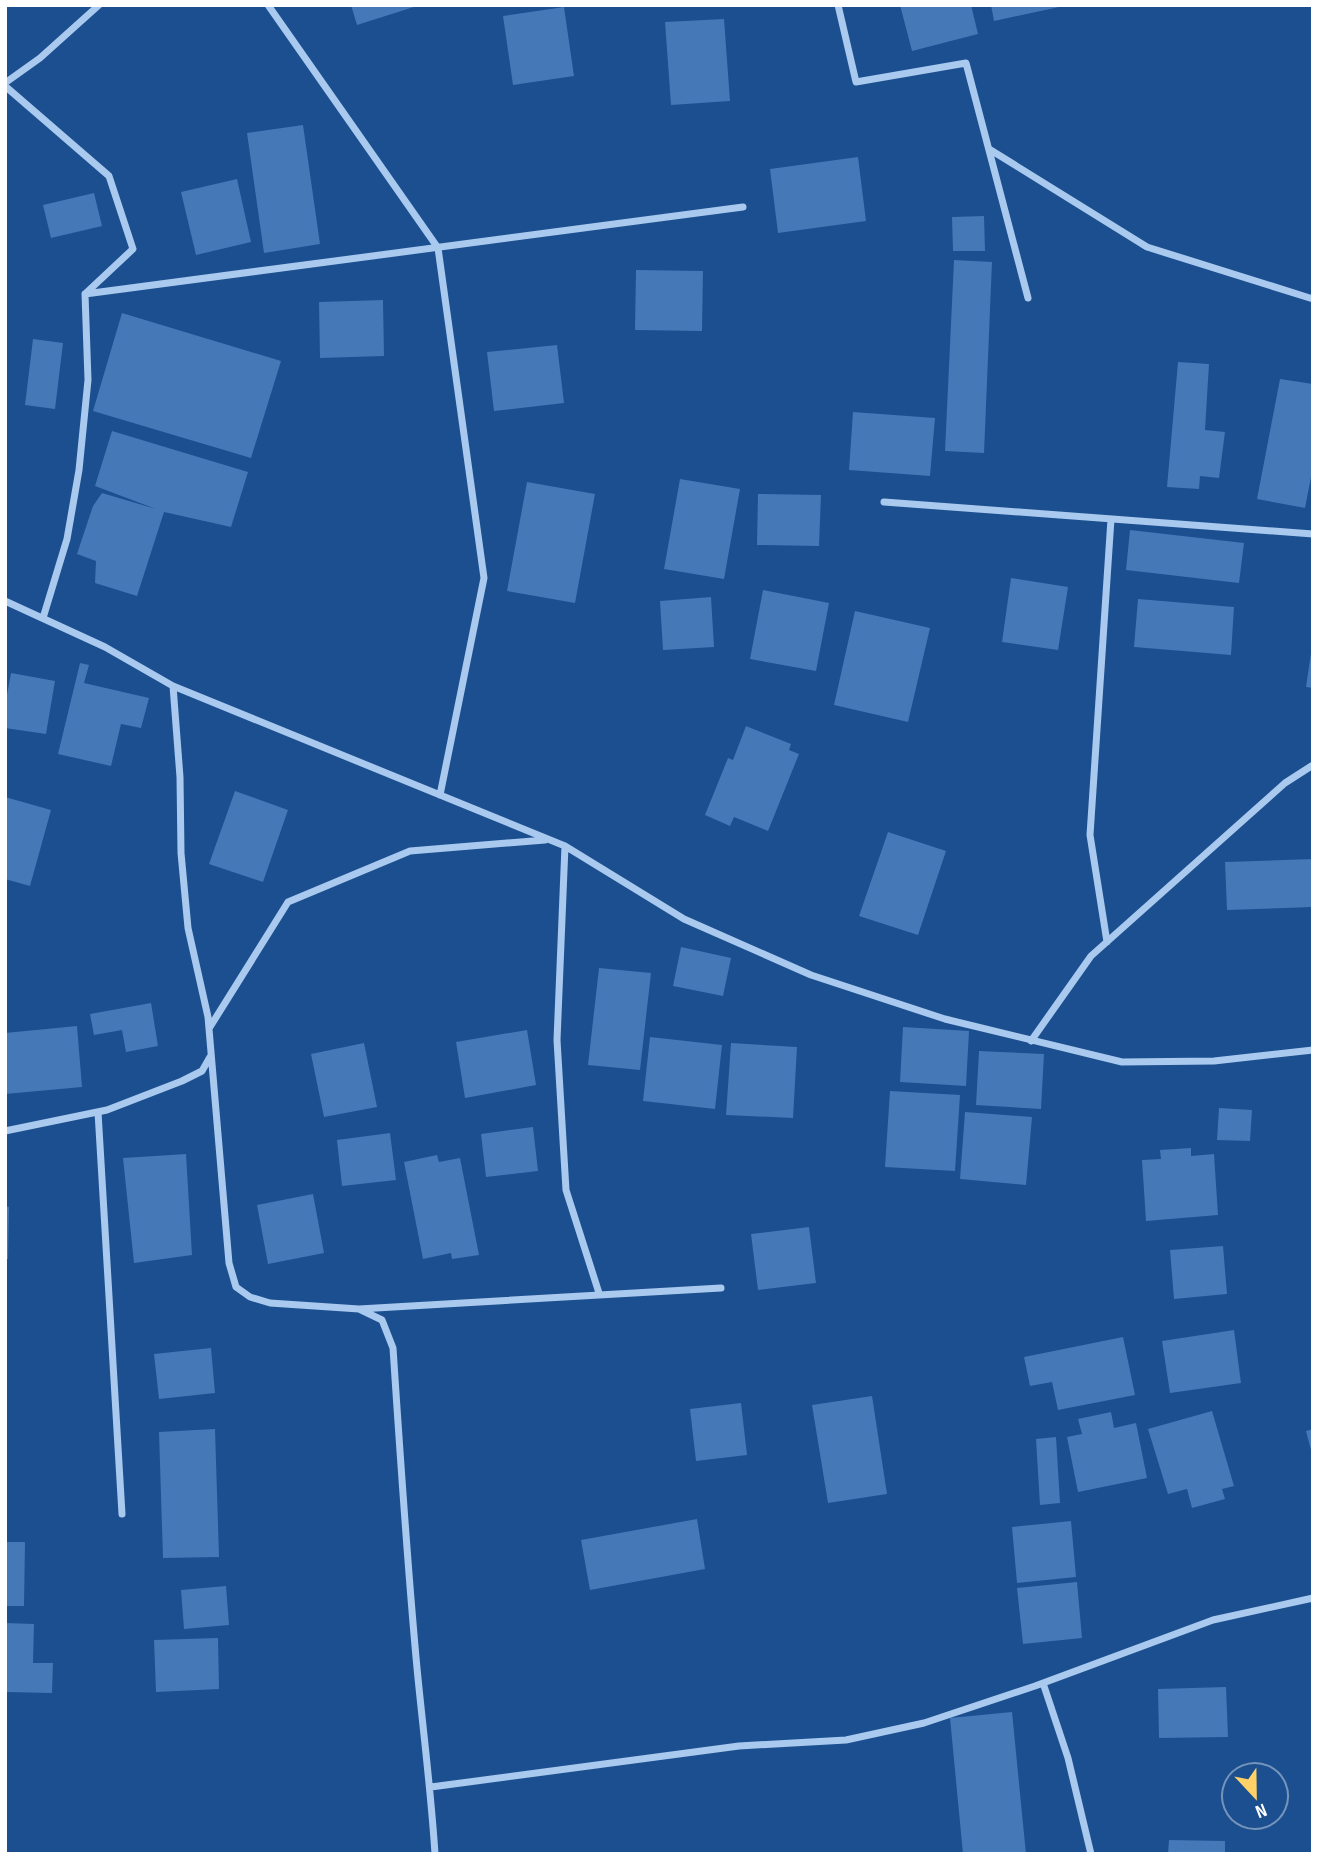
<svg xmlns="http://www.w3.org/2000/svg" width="1318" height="1859" font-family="'Sofia Sans Condensed',sans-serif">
	<rect width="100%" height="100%" fill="#1b4f8f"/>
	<path fill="#4478b7" d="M351 5H417V6L357 25Z
		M900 5H971L978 34 912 51Z
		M991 5H1064V6L994 21Z
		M564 7 574 76 513 85 503 16Z
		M724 19 730 101 671 105 665 22Z
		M303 125 320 244 264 253 247 133Z
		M858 157 866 221 778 233 770 169Z
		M237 179 251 242 196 255 181 192Z
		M94 193 102 226 51 238 43 205Z
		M984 216 985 251H953L952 217Z
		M954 260 992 262 984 453 945 451Z
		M636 270 703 271 702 331 635 330Z
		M383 300 384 356 320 358 319 302Z
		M122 313 281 361 251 458 93 411Z
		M33 339 63 343 55 409 25 405Z
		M557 345 564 403 494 411 487 352Z
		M1178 362 1209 364 1205 430 1225 432 1219 478 1200 476 1199 489 1167 487Z
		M1280 379 1313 384V467L1305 508 1257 499Z
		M853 412 935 418 930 476 849 470Z
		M112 431 248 472 231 527 164 512 137 596 95 583 96 561 77 554 93 506 102 493 156 509 95 486Z
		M680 479 740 489 724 579 664 569Z
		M527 482 595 494 575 603 507 591Z
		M758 494 821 495 819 546 757 545Z
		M1130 530 1244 543 1239 583 1126 570Z
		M1011 578 1068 587 1058 650 1002 642Z
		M763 590 829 603 816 671 750 659Z
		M711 597 714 647 663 650 660 601Z
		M1138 599 1234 607 1231 655 1134 647Z
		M855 611 930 628 908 722 834 705Z
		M1311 653H1313V688L1306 687Z
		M80 663 89 665 84 683 149 698 141 728 121 724 111 766 58 754Z
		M11 673 55 681 46 734 5 728V706Z
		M746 726 791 744 789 750 799 754 768 831 734 817 730 826 705 815 728 758 733 760Z
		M235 791 288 810 263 882 209 864Z
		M5 797 51 810 30 886 5 879Z
		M888 832 946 851 918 935 859 916Z
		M1313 859V907L1227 910 1225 862Z
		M681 947 731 958 723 996 673 986Z
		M599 968 651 973 640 1070 588 1065Z
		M151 1003 158 1046 126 1052 122 1030 94 1035 90 1014Z
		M77 1026 82 1087 5 1094V1033Z
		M903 1027 969 1031 966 1086 900 1082Z
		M527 1030 536 1085 465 1098 456 1042Z
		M650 1037 722 1045 715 1109 643 1101Z
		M364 1043 377 1107 324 1117 311 1054Z
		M731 1043 797 1047 793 1118 726 1115Z
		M979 1051 1044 1054 1041 1109 976 1105Z
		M890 1091 960 1095 955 1171 885 1167Z
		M1219 1108 1252 1110 1250 1141 1217 1140Z
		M965 1112 1032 1117 1026 1185 960 1179Z
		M533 1127 538 1171 486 1177 481 1134Z
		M390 1133 396 1180 342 1186 337 1140Z
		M1191 1148V1156L1214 1154 1218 1215 1146 1221 1142 1160 1161 1159 1160 1150Z
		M186 1154 192 1255 134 1263 123 1158Z
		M437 1155 439 1162 460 1158 479 1255 452 1259 451 1253 423 1259 404 1162Z
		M313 1194 324 1253 268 1264 257 1205Z
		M5 1206 9 1207 8 1259H5Z
		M809 1227 816 1283 758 1290 751 1234Z
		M1223 1246 1227 1294 1174 1299 1170 1250Z
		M1234 1330 1241 1383 1170 1393 1162 1341Z
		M1123 1337 1135 1395 1058 1410 1052 1382 1030 1386 1024 1357Z
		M211 1348 215 1393 159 1399 154 1354Z
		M872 1396 887 1494 828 1503 812 1405Z
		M741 1403 747 1455 696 1461 690 1409Z
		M1212 1411 1234 1486 1222 1489 1225 1499 1192 1508 1187 1489 1168 1494 1148 1429Z
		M1111 1412 1114 1428 1136 1423 1147 1478 1078 1492 1067 1437 1082 1434 1078 1419Z
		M215 1429 219 1557 163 1558 159 1432Z
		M1313 1429V1454H1312L1306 1431Z
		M1056 1437 1060 1503 1040 1505 1036 1439Z
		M697 1519 705 1569 590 1590 581 1540Z
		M1071 1521 1076 1577 1017 1583 1012 1527Z
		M5 1542H25L24 1606H5Z
		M1077 1582 1082 1638 1023 1644 1017 1588Z
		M226 1586 229 1625 184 1629 181 1590Z
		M5 1623 34 1624 33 1663H53L52 1693 5 1692Z
		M218 1638 219 1689 156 1692 154 1640Z
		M1226 1687 1228 1737 1159 1738 1158 1689Z
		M1012 1712 1026 1854H963L950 1718Z
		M1169 1840 1225 1841V1854H1168Z"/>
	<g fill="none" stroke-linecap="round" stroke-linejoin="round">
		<path stroke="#a9c9ee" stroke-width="7" d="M268 5 438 248 484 578 440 795
			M838 5 856 82 966 63 1028 298
			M5 83 40 58 99 5
			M5 86 109 176 133 249 85 294 88 380 79 470 67 539 43 618
			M989 149 1147 247 1313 299
			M85 294 743 207
			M884 502 1313 534
			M5 601 105 647 173 686 565 846 684 919 811 975 945 1019 1122 1062 1214 1061 1313 1050
			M173 686 180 777 181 853 188 928 208 1017 229 1263 236 1287 250 1297 270 1303 359 1309 382 1320 393 1348C400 1454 407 1561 417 1668 423 1730 431 1791 435 1854
			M565 846 557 1040 566 1190 599 1293
			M1107 942 1090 835 1111 519
			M210 1027 288 902 410 851 545 840
			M1031 1041 1091 956 1285 783 1313 765
			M98 1112 122 1514
			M5 1131 107 1110 182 1081 202 1071 210 1057
			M359 1309 721 1288
			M1043 1683 1068 1758 1091 1854
			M431 1787 739 1746 846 1740 924 1723 1035 1686 1213 1620 1313 1598"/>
	</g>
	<rect width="1318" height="1859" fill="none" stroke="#ffffff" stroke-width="14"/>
	<g transform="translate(1255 1796) rotate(158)"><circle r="33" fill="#1b4f8f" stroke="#7695bc" stroke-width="2"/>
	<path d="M0-5L12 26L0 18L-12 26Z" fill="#ffd166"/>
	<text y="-10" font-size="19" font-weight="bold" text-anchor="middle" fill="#ffffff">N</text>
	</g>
</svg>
